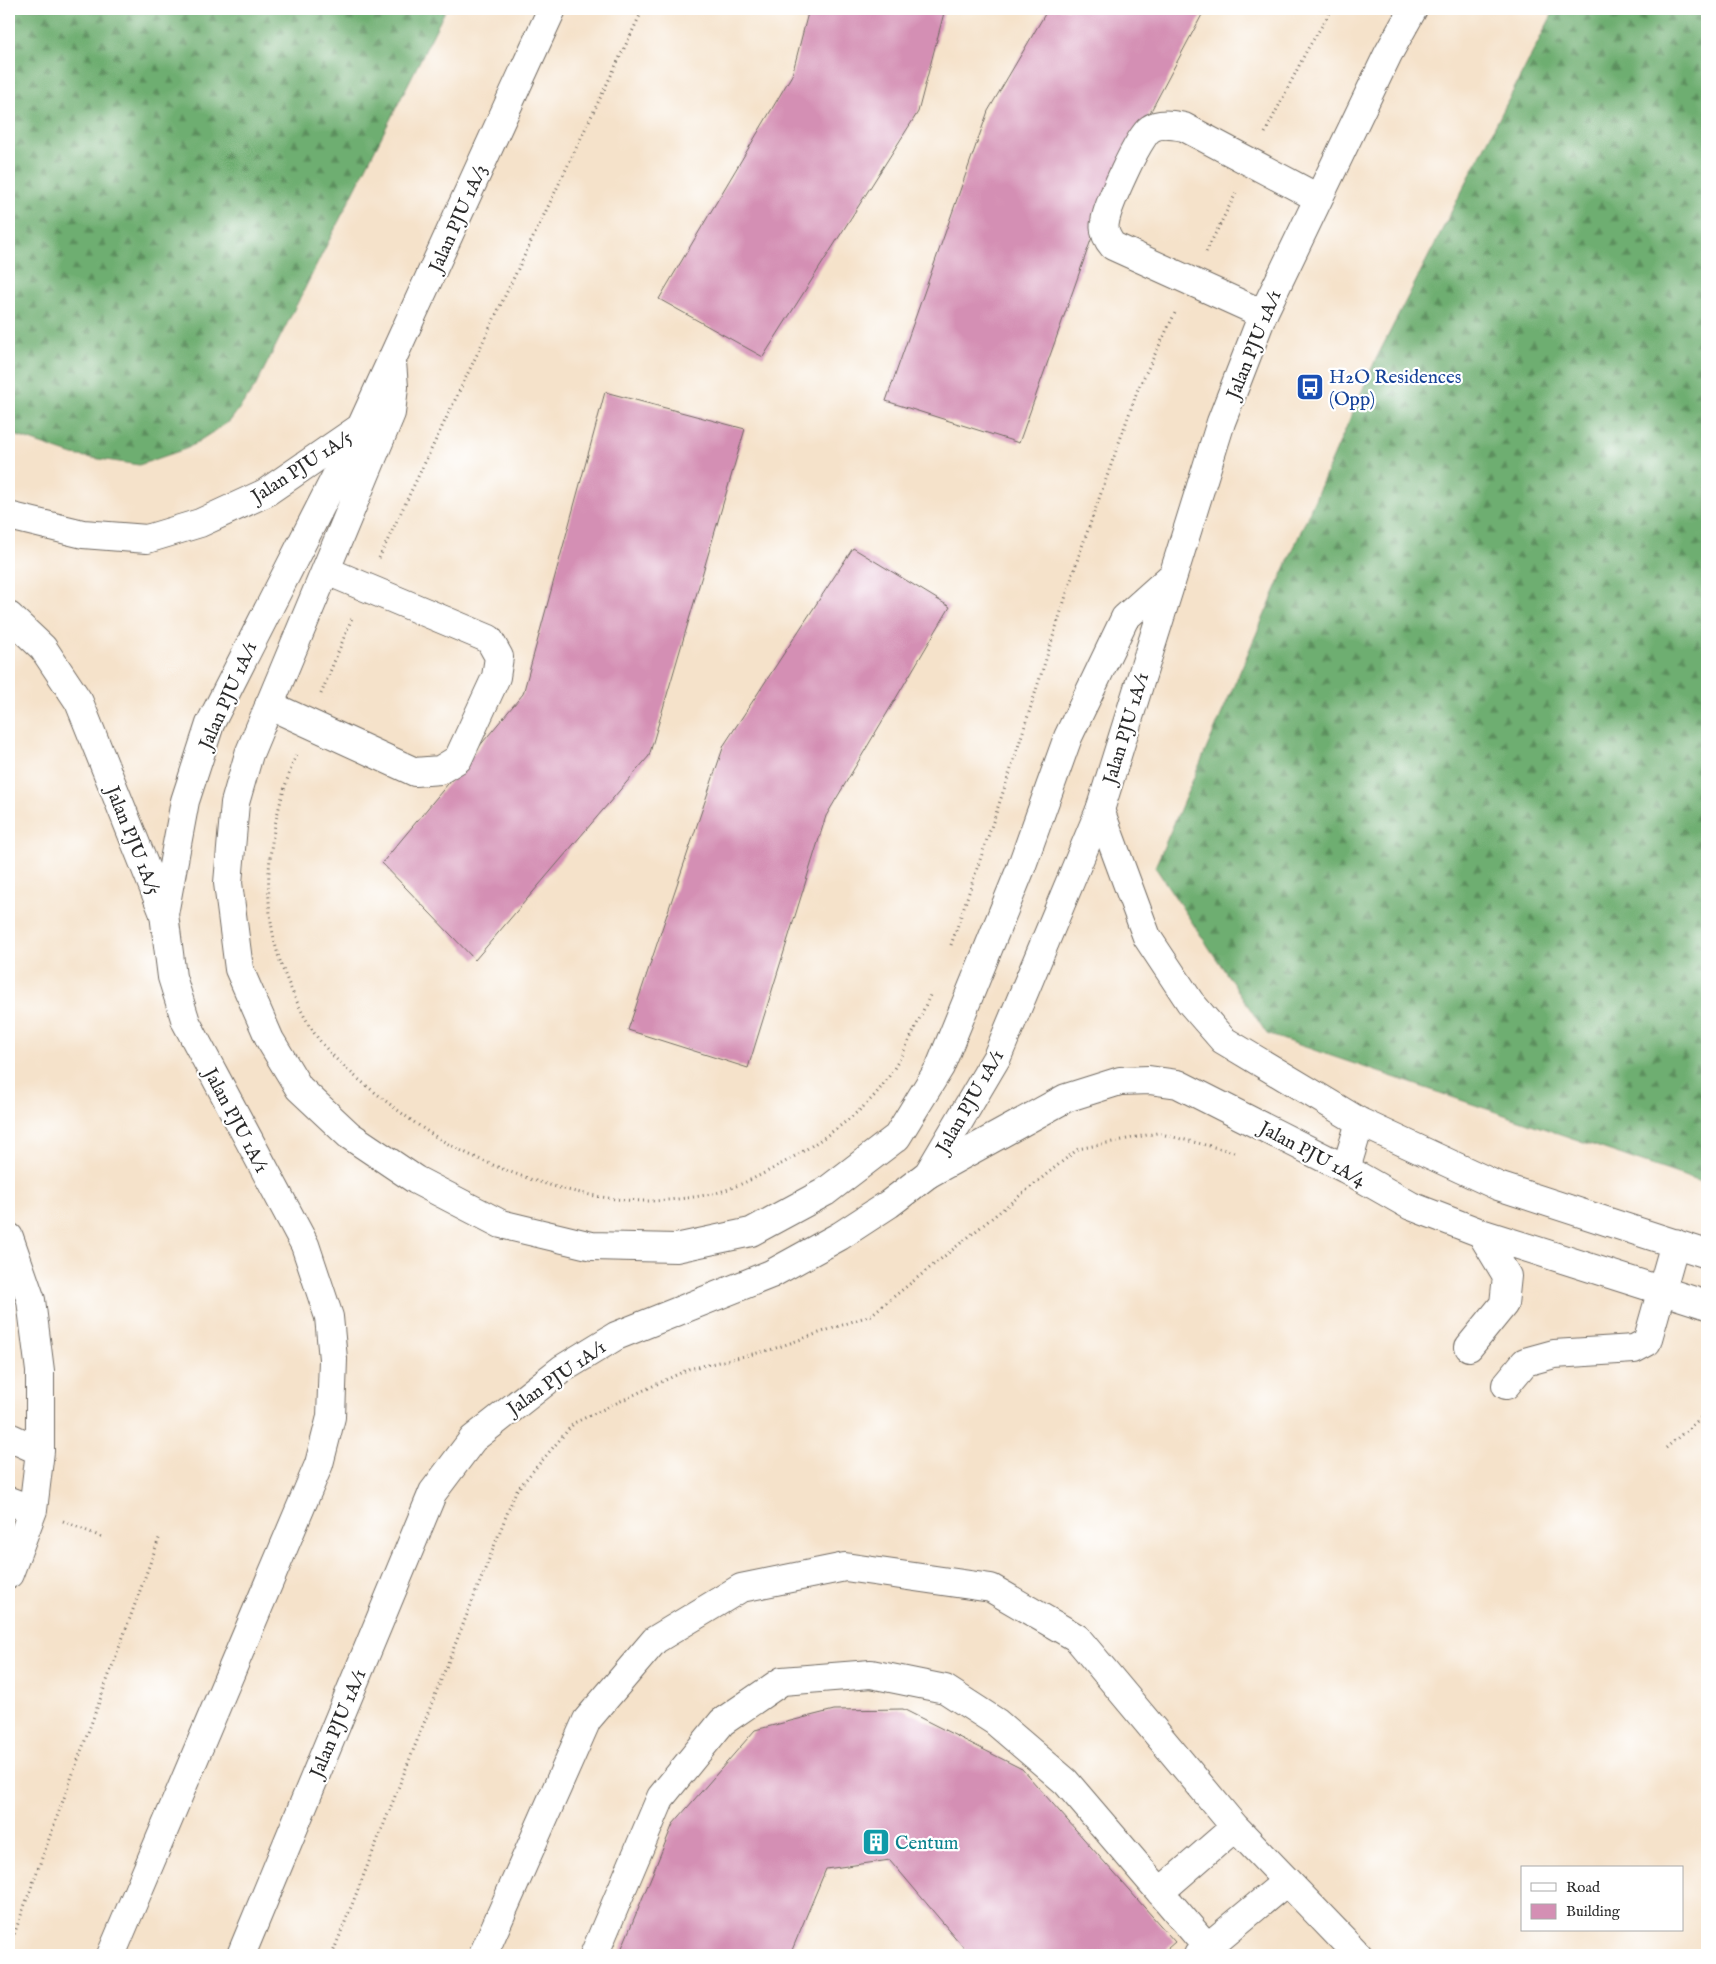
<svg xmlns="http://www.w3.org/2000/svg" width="1716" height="1964" font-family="'IM FELL English',serif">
	<defs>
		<pattern id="forest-firs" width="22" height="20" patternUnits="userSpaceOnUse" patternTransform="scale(1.25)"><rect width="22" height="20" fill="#6eae71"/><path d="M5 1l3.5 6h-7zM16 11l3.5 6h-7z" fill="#5b8e5d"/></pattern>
	</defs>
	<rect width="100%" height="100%" fill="#fff"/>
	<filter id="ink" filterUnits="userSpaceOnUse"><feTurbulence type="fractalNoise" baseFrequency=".02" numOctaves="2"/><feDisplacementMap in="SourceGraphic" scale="10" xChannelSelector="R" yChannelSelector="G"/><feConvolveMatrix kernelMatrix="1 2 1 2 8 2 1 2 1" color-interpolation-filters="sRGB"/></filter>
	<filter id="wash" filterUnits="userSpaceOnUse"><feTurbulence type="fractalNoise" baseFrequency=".0096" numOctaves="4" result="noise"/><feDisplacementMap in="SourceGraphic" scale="20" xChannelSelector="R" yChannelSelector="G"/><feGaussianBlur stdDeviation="1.12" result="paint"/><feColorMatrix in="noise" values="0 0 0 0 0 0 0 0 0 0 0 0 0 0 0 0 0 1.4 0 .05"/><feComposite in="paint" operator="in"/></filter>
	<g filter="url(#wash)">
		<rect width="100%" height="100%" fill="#f5e2ca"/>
		<path fill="url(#forest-firs)" stroke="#4c6c4e" d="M9 9H446L255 387 230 421 188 448 139 465 73 455 9 433Z
			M1555 9H1707V1184L1267 1034 1155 867 1375 361Z"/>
		<g id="blocks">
			<path fill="#d48fb4" d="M809 9H945L918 112 763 357 659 299 792 75Z
				M1048 9H1205L1108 192 1019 443 886 401 988 111Z
				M605 392 745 429 649 756 475 960 382 863 523 694Z
				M853 548 950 607 826 816 748 1068 628 1030 724 745Z
				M903 1709 1022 1769 1175 1942 1160 1955H970L890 1860 826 1869 790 1955H619L673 1824 755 1730 834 1710Z"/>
		</g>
	</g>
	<g filter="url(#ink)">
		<use href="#blocks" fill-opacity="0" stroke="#726b63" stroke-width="1"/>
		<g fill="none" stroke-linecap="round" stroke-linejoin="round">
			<g stroke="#726b63" stroke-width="30">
				<path id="minor" d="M1263 314 1113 246C1108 240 1103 231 1105 222 1107 207 1138 137 1150 129 1160 122 1173 125 1184 127L1318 198
					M9 516 83 534 147 539 200 523 265 493 361 427 552 9
					M9 616 43 648 79 702 164 914
					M269 705 415 772 440 770 458 759 496 677 499 657 489 639 327 571
					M1100 810 1147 937 1190 1002 1223 1040 1360 1122 1498 1186 1707 1254
					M1346 1169 1360 1122
					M928 1174 1066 1098 1120 1081 1149 1080 1178 1084 1346 1169 1411 1206 1481 1233 1707 1305
					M9 1237 31 1300 40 1371V1451L33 1510 9 1574
					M1469 1347 1504 1304 1507 1276 1481 1233
					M1506 1385 1525 1362 1554 1354 1634 1349 1647 1342 1675 1243
					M9 1437 40 1451
					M9 1501 33 1510
					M1160 1892 1235 1827
					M483 1955 587 1720 655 1640 741 1588 845 1567 991 1588 1077 1638 1235 1827 1358 1955
					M594 1955 661 1797 722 1722 782 1681 871 1674 945 1689 996 1722 1066 1782 1214 1955
					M1198 1955 1287 1881"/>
			</g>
			<g stroke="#726b63" stroke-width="30">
				<path id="major" d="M392 362 394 387 391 413 249 754 235 803 228 883 239 969 270 1040 299 1088 349 1135 416 1180 501 1224 592 1246 676 1248 751 1232 825 1192 897 1137 940 1067 1021 868 1068 737 1125 618 1172 576
					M111 1955 319 1464 331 1417 333 1359 329 1317 305 1245 186 1022 172 977 164 914 185 801 210 724 361 427
					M241 1955 433 1492 473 1439 562 1369 616 1336 771 1274 840 1236 889 1204 928 1174 997 1057 1100 810 1221 422 1263 314 1388 54 1413 9"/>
			</g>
			<path stroke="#726b63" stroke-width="3" stroke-dasharray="1 4" stroke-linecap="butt" d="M1265 133 1307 50 1331 11
				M1206 252 1236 193
				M379 558 643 9
				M321 694 352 618
				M296 755C272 817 259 885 277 951 283 974 303 1018 317 1037 335 1061 359 1080 382 1098 405 1116 430 1135 456 1148 511 1176 586 1201 648 1201 665 1201 699 1197 716 1193 761 1181 850 1127 879 1090 902 1061 916 1026 931 993
				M951 945 1013 763 1078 558 1138 389 1176 311
				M1666 1448 1704 1415H1707
				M63 1521 104 1538
				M9 1948 160 1536
				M332 1955 516 1491 574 1423 689 1369 770 1350 871 1315 1078 1149 1157 1133 1234 1152"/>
			<use href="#minor" stroke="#fff" stroke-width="28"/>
			<use href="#major" stroke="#fff" stroke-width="28"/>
		</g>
	</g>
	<defs>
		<g id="bus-square" transform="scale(1.4375)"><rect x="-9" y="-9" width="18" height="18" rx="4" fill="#1a4fb4" stroke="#fff"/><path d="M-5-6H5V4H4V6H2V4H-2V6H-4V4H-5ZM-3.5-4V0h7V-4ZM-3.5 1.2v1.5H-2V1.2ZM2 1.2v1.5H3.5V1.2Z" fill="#fff"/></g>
		<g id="building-square" transform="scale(1.4375)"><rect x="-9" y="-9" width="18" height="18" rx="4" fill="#0f9aa8" stroke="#fff"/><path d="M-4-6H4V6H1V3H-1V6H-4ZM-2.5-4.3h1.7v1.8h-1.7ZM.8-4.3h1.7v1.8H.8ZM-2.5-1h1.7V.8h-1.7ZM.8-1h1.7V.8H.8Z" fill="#fff"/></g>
	</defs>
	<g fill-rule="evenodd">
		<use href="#bus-square" x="1310" y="387"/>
		<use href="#building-square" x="876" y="1842"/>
	</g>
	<g text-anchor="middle" stroke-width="4.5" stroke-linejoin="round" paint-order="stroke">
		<g font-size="19" fill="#2b2b2b" stroke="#fff">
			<text transform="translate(457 218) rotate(-66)" y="7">Jalan PJU 1A/3</text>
			<text transform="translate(1253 344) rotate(-68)" y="7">Jalan PJU 1A/1</text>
			<text transform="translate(301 466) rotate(-33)" y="7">Jalan PJU 1A/5</text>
			<text transform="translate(227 695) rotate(-66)" y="7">Jalan PJU 1A/1</text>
			<text transform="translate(1125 728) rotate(-73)" y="7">Jalan PJU 1A/1</text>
			<text transform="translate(134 840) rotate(68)" y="7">Jalan PJU 1A/5</text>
			<text transform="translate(969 1101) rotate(-60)" y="7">Jalan PJU 1A/1</text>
			<text transform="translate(237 1120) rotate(62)" y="7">Jalan PJU 1A/1</text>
			<text transform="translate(1313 1153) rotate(28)" y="7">Jalan PJU 1A/4</text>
			<text transform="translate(556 1377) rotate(-35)" y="7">Jalan PJU 1A/1</text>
			<text transform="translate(337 1723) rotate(-67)" y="7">Jalan PJU 1A/1</text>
		</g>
		<g font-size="19" fill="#164399" stroke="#fff" text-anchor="start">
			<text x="1329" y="383">H2O Residences<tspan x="1329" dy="22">(Opp)</tspan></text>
		</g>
		<g font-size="19" fill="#0d838f" stroke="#fff" text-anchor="start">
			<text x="895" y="1849">Centum</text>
		</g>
	</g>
	<rect width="1716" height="1964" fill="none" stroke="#fff" stroke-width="30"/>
	<rect x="1521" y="1866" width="162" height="65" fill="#ffffff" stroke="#aaaaaa"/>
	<rect x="1531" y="1883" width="25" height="8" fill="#ffffff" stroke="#aaaaaa"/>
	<text x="1566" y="1892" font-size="15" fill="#2b2b2b">Road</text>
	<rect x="1531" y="1904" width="25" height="15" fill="#d48fb4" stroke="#aaaaaa"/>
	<text x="1566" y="1916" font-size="15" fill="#2b2b2b">Building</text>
</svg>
